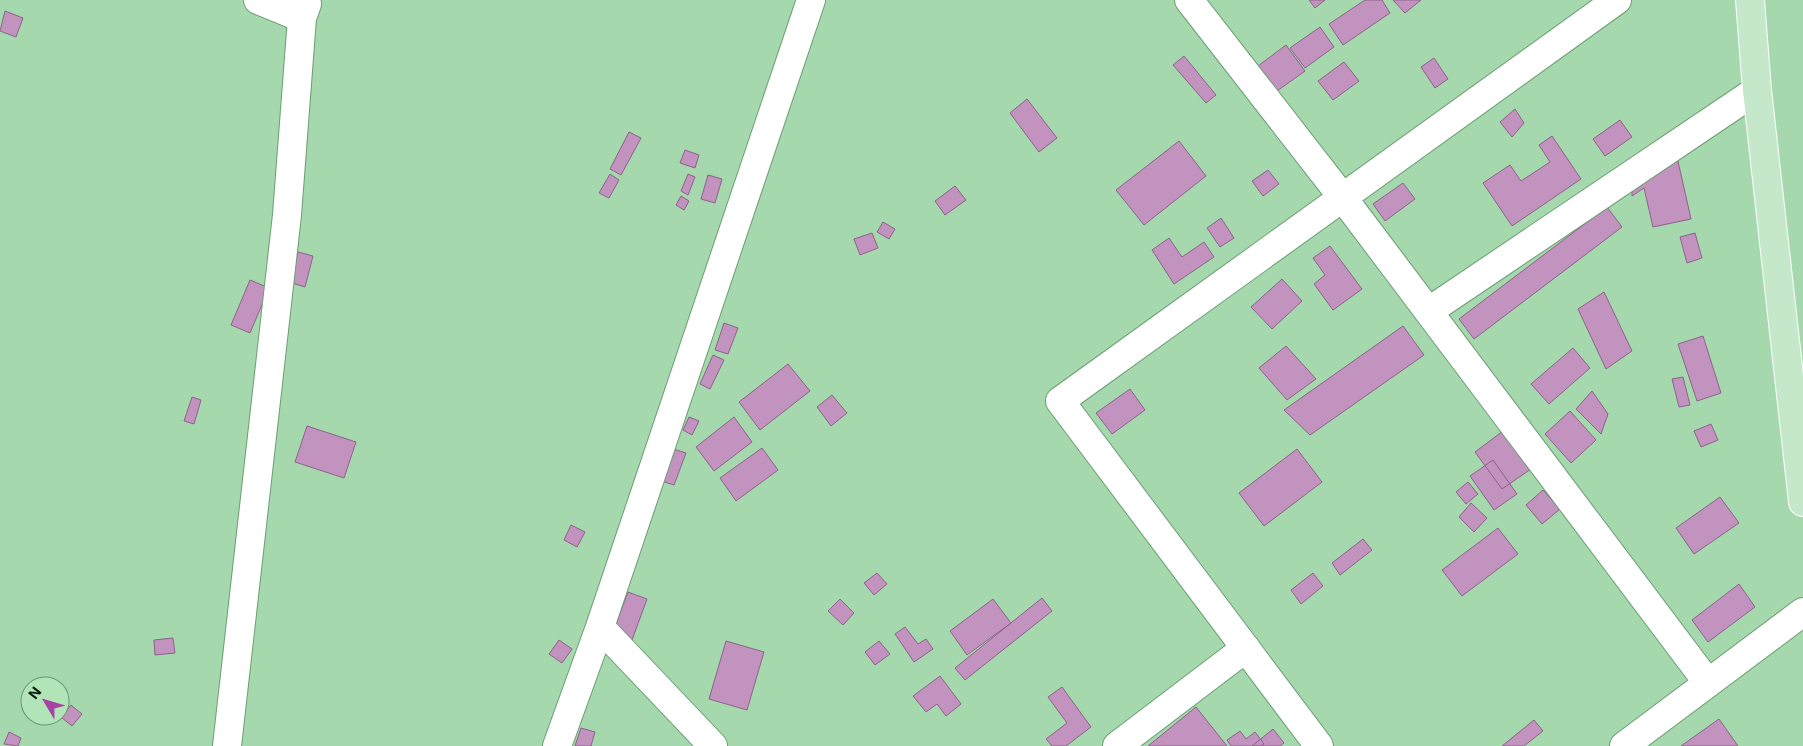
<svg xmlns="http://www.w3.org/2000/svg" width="1803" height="746" font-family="Inter,sans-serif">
	<rect width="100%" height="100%" fill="#a5d8ac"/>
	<path fill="#c293bf" stroke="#8d628b" d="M1309 0H1325L1315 8Z
		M1365 0H1382L1390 13 1343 45 1329 24Z
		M1393 0H1421L1405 13Z
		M5 11 23 18 16 37 0 31Z
		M1320 27 1334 47 1305 68 1290 48Z
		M1286 45 1305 71 1277 91 1258 66Z
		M1184 56 1216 95 1206 103 1173 65Z
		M1434 58 1448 79 1435 88 1421 67Z
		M1344 62 1359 81 1333 100 1318 81Z
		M1027 99 1057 138 1039 152 1010 113Z
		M1515 109 1524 123 1512 137 1500 122Z
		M1620 120 1632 137 1605 156 1593 139Z
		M629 132 641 138 621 175 610 169Z
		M1552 136 1581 179 1512 226 1483 183 1510 165 1521 181 1550 162 1539 145Z
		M1179 141 1206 176 1144 225 1116 190Z
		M1675 148 1691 219 1653 227 1644 188 1632 196V184Z
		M685 150 699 155 695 168 680 163Z
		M1268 170 1279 184 1263 196 1252 181Z
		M610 174 619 180 609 198 599 193Z
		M688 174 695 177 688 195 681 191Z
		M708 175 722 179 715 203 701 199Z
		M1403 183 1415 199 1385 221 1373 204Z
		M955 186 966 200 945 215 935 201Z
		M681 196 689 201 684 210 676 205Z
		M1607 207 1622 227 1474 339 1459 319Z
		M1221 218 1234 238 1220 247 1207 228Z
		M883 222 895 229 889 239 877 232Z
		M872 233 878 248 860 255 854 239Z
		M1695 233 1702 258 1687 263 1680 237Z
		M1169 238 1182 257 1204 242 1214 257 1174 284 1152 250Z
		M1330 246 1362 289 1333 310 1314 284 1325 275 1313 258Z
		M298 252 313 256 305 287 289 282Z
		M1282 279 1302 301 1272 329 1251 307Z
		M250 280 269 288 250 333 231 325Z
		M1604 292 1632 351 1606 369 1578 309Z
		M724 323 738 328 728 354 715 350Z
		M1403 326 1424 355 1310 435 1284 410Z
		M1703 336 1721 393 1697 401 1678 344Z
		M1286 346 1316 379 1287 400 1259 368Z
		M1573 348 1590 368 1549 404 1531 384Z
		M713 355 724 360 710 389 700 384Z
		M788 364 810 391 760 430 739 402Z
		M1683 377 1690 405 1679 407 1672 379Z
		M1130 389 1145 410 1112 434 1096 413Z
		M1592 391 1608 414 1601 434 1576 409Z
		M832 395 847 413 831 426 817 407Z
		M192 397 201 400 194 424 184 421Z
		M1570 411 1596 440 1571 463 1545 434Z
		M689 417 699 421 692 435 683 430Z
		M734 417 752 442 714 471 696 447Z
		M1711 424 1718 440 1701 447 1694 431Z
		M307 426 356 442 344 478 295 462Z
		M1503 431 1531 469 1502 489 1475 452Z
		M670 448 686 453 674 485 658 480Z
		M762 448 778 470 736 501 720 478Z
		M1297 449 1322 482 1264 526 1239 493Z
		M1493 460 1517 494 1494 510 1470 476Z
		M1468 482 1478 494 1466 504 1456 492Z
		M1543 490 1560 509 1542 524 1526 505Z
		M1720 497 1739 523 1694 554 1676 528Z
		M1471 503 1487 518 1474 532 1459 517Z
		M571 525 585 532 577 547 564 540Z
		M1498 528 1518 554 1462 596 1442 570Z
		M1363 539 1372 550 1340 575 1332 563Z
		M877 573 887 584 874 595 864 583Z
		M1313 573 1323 586 1301 604 1291 590Z
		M1739 584 1755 607 1708 642 1692 620Z
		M628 592 647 599 632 640 613 632Z
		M1042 598 1052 611 965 680 955 668Z
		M840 599 854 613 843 625 828 611Z
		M993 599 1011 623 967 655 950 631Z
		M905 627 918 644 926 639 933 649 914 662 895 634Z
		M173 638 175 653 155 655 154 640Z
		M559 640 572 649 562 663 549 654Z
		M726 641 764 652 747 710 709 699Z
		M879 641 890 654 875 665 865 652Z
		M940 676 961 704 946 716 937 704 926 712 913 696Z
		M1062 687 1091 727 1066 746H1052L1046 739 1067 723 1048 697Z
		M71 705 82 714 72 726 61 717Z
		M1196 707 1227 746H1148Z
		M1719 719 1738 746H1681Z
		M1534 720 1543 731 1524 746H1502Z
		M581 728 595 732 591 746H575Z
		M1273 729 1284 743 1280 746H1252Z
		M1240 731 1246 739 1255 732 1264 744 1261 746H1231L1227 740Z
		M9 732 21 738 18 746 4 744Z"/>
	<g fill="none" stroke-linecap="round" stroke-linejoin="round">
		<g stroke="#6c9e74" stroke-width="30">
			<path id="street" d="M258 0 302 18 307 4
				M1189 0 1343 198 1708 683
				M1429 311 1757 90
				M600 627 713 746
				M227 746 287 215 302 18 298 0
				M557 746 600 627 811 0
				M1117 746 1246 648
				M1319 746 1060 401 1617 0
				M1624 746 1803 612"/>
		</g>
		<g stroke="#fff" stroke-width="30">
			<path id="primary" d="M1750 0 1757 90 1803 502"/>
		</g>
		<use href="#street" stroke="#fff" stroke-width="28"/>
		<use href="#primary" stroke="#c5e8ca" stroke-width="28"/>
	</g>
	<g transform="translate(45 701) rotate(308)"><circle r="24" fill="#b1e5b8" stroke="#6d9473"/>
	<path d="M0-4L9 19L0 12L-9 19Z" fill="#a842a6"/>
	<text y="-8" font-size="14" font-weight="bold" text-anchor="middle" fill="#071a0b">N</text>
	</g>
</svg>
